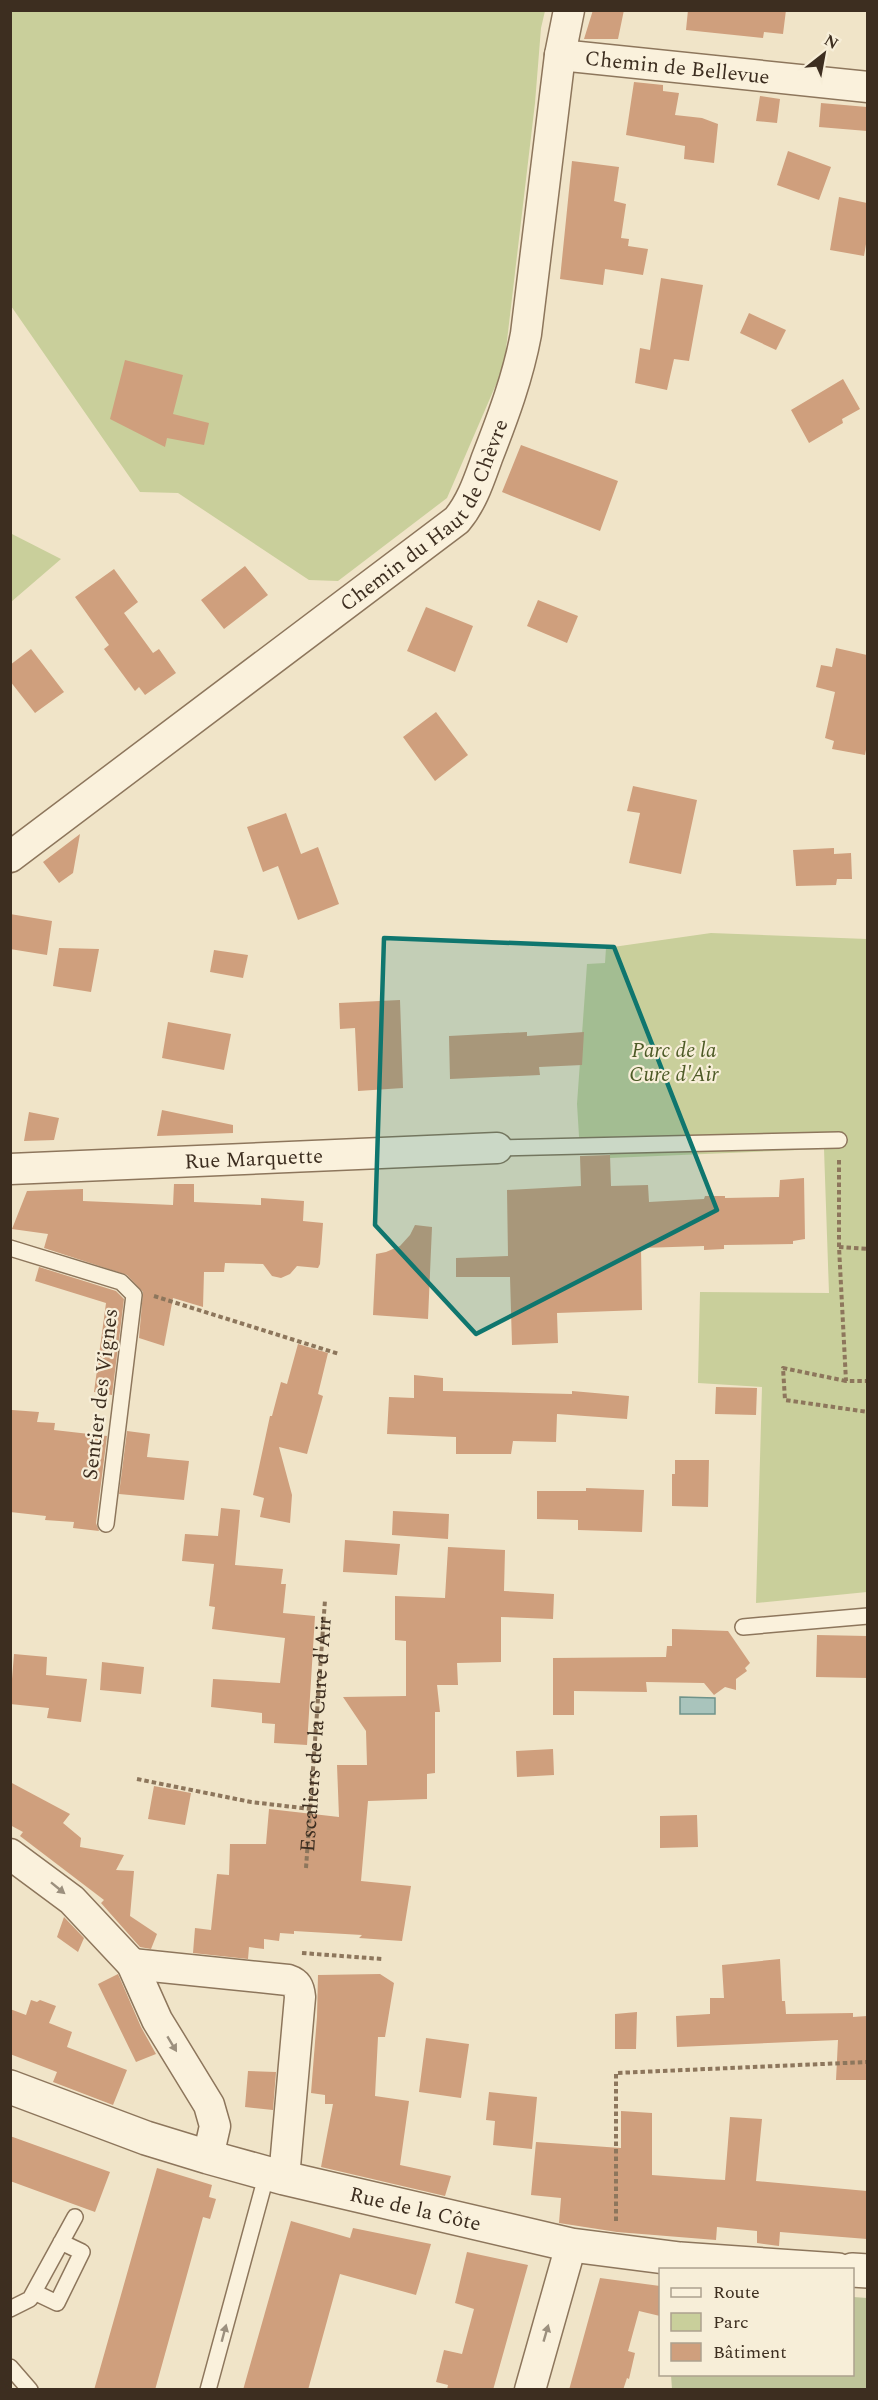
<svg xmlns="http://www.w3.org/2000/svg" width="878" height="2400" font-family="Spectral,serif">
	<rect width="100%" height="100%" fill="#f0e4c8"/>
	<path fill="#c9cf9b" d="M10 11H545L541 28 535 103 504 366 447 498 338 581 309 580 178 493 140 492 11 306Z
		M10 533 61 559 11 602H10Z
		M711 933 867 939V1592L756 1603 762 1387 698 1383 700 1292 829 1293 824 1149 610 1158V1152H580L577 1104 587 964 605 963 606 948Z"/>
	<path fill="#bfc49a" d="M853 2297 867 2298V2389H672L671 2375 852 2374Z"/>
	<path fill="#a9c4bc" stroke="#6f938a" stroke-width="1.5" d="M680 1697 715 1698V1714H680Z"/>
	<path fill="#cf9f7d" d="M593 10H624L618 39H584Z
		M688 10H786L783 34 764 32 763 38 686 30Z
		M634 82 663 85V91L679 93 675 115 702 118 718 124 714 163 684 159 685 146 626 135Z
		M760 96 780 99 777 123 756 121Z
		M821 103 867 107V131L819 127Z
		M788 151 831 167 819 200 777 185Z
		M572 161 619 167 614 201 626 204 621 238 629 239 628 246 648 249 643 275 605 269 603 285 560 279Z
		M839 197 867 203V238L864 256 830 250Z
		M661 278 703 285 689 361 674 359 667 390 635 383 640 348 650 350Z
		M749 313 786 330 776 350 740 333Z
		M125 360 183 375 173 414 209 423 204 445 167 438 165 447 110 419Z
		M843 379 860 409 842 419 843 423 809 443 791 410Z
		M521 445 618 481 600 531 502 492Z
		M245 566 268 595 224 629 201 600Z
		M114 569 138 602 124 613 153 653 159 649 176 673 145 695 139 687 135 691 104 649 109 645 75 597Z
		M538 600 578 616 567 643 527 626Z
		M426 607 473 626 455 672 407 651Z
		M836 648 867 655V744L865 755 832 749 834 741 825 738 835 692 816 687 821 665 832 667Z
		M31 649 64 692 35 713 10 681V665Z
		M436 712 468 755 435 781 403 737Z
		M633 786 697 800 681 874 629 863 640 813 627 811Z
		M286 813 301 854 318 847 339 904 298 920 278 866 263 872 247 827Z
		M80 834 73 873 59 883 43 862Z
		M834 848V854L851 853 852 879H837L836 885 796 886 793 850Z
		M10 914 52 921 47 955 10 949Z
		M59 948 99 949 91 992 53 986Z
		M214 950 248 955 243 978 210 972Z
		M400 1000 403 1088 358 1091 355 1028 340 1029 339 1003Z
		M168 1022 231 1034 224 1070 162 1058Z
		M527 1032V1036L584 1032 582 1065 539 1067 540 1075 450 1079 449 1036Z
		M162 1110 233 1125V1133L157 1136Z
		M29 1112 59 1118 54 1140 24 1141Z
		M610 1155 611 1186 648 1185 649 1202 704 1199 705 1196H725V1198L779 1197 780 1180 804 1178 805 1239 793 1241V1244L724 1245V1249L704 1250V1246L641 1248 642 1310 557 1313 558 1343 512 1345 510 1277H456V1258L508 1256 507 1190 581 1186 580 1156Z
		M174 1184H194V1202L261 1205V1198L304 1201 303 1221 323 1223 320 1264 318 1268 297 1266 290 1274 281 1278 272 1276 263 1264 225 1263 224 1272H204L203 1307 173 1298 164 1346 139 1338 143 1292 127 1275 44 1248 48 1234 12 1229 27 1191 83 1189V1201L173 1205Z
		M415 1225 432 1227 428 1319 373 1315 376 1254 386 1252 400 1246 410 1235Z
		M39 1267 116 1291 124 1299 112 1395 94 1392 106 1303 35 1281Z
		M298 1344 328 1353 318 1394 323 1396 307 1454 279 1447 292 1495 290 1523 260 1517 264 1498 253 1495 270 1416H272L281 1382 287 1384Z
		M414 1375 443 1378V1391L572 1394V1391L629 1396 627 1419 557 1414 556 1442 513 1441 511 1454H456V1437L387 1434 389 1397 414 1398Z
		M716 1387 757 1388 756 1415 715 1414Z
		M12 1410 39 1412 37 1422 55 1423 54 1430 107 1436 96 1523 99 1531 73 1528 74 1522 45 1520 46 1516 10 1512Z
		M127 1431 150 1434 147 1457 189 1461 184 1500 119 1494Z
		M675 1460H709L708 1507 672 1506V1474H675Z
		M586 1488 644 1490 642 1532 578 1530V1520L537 1519V1491H586Z
		M221 1508 240 1510 235 1565 283 1569 281 1584H286L283 1613 315 1616 307 1745 274 1743 275 1724 262 1723V1713L211 1707 213 1679 280 1683 285 1638 212 1629 215 1607 209 1606 214 1564 182 1561 185 1534 218 1536Z
		M393 1511 449 1514 448 1539 392 1535Z
		M345 1540 400 1544 397 1575 343 1572Z
		M448 1547 505 1550 504 1591 554 1594 553 1619 501 1617V1662L457 1663 458 1685H437L440 1712H435V1773L427 1774V1799L368 1801 361 1881 411 1886 402 1941 359 1938 362 1935 294 1931V1934L280 1933 279 1941 264 1939V1949L249 1947 248 1959 193 1953 195 1928 211 1930 217 1874 229 1875 230 1844H266L269 1809 339 1817 337 1765H367L366 1731 343 1697 406 1696V1641L395 1640V1596L445 1598Z
		M672 1629 728 1631 750 1663 745 1668 747 1671 736 1679V1690L725 1687 714 1695 704 1683 646 1682 647 1692 574 1691V1715H553V1658L666 1657 667 1646H672Z
		M817 1635 867 1636V1678L816 1677Z
		M14 1654 47 1657 46 1675 87 1679 81 1722 47 1718 49 1708 10 1704Z
		M102 1662 144 1667 141 1694 100 1690Z
		M553 1749 554 1775 517 1777 516 1751Z
		M10 1782 70 1814 63 1823 81 1838 80 1847 124 1855 116 1870 134 1871 130 1916 157 1934 151 1949 140 1947 101 1903 104 1900 20 1836 23 1832 10 1825Z
		M154 1786 191 1793 185 1825 148 1819Z
		M697 1815 698 1847 660 1848V1816Z
		M64 1917 84 1938 78 1952 57 1937Z
		M780 1959 782 2001H785L786 2014 853 2013V2017L867 2016 866 2080H836L838 2040 677 2047 676 2016 710 2014V1998H724L722 1965Z
		M118 1974 141 2027 156 2054 136 2062 98 1984Z
		M380 1974 394 1983 385 2037H378L375 2096 409 2101 400 2165 451 2176 445 2196 321 2167 333 2104H325V2095L311 2093 317 2017 318 1975Z
		M31 2000 37 2002 40 2000 56 2006 49 2023 72 2032 67 2047 127 2070 113 2105 53 2082 57 2072 10 2054V2009L26 2015Z
		M637 2012 636 2049H615V2014Z
		M426 2038 469 2044 461 2098 419 2092Z
		M248 2071 276 2072 273 2110 245 2107Z
		M489 2092 537 2097 532 2149 493 2145 495 2121 486 2120Z
		M621 2111 652 2113V2175L706 2179 725 2180 730 2117 762 2119 756 2181 867 2191V2239L780 2232 779 2246 757 2243V2231L717 2227 716 2240 617 2232 559 2223 561 2198 531 2195 536 2142 621 2148Z
		M10 2136 110 2172 95 2212 10 2181Z
		M157 2168 212 2185 209 2197 216 2199 210 2219 203 2217 155 2390H94Z
		M291 2221 350 2238 353 2228 431 2244 416 2295 340 2274 308 2390H243Z
		M467 2252 528 2265 493 2390H447L448 2385 436 2382 444 2350 462 2354 474 2309 455 2303Z
		M600 2278 660 2286V2316L639 2311 628 2351 635 2353 629 2379 627 2378 623 2390H569Z"/>
	<g fill="none" stroke-linecap="round" stroke-linejoin="round">
		<g stroke="#8d765c" stroke-width="18">
			<path id="service" d="M497 1148 839 1140
				M10 1248 121 1282 134 1295 106 1524
				M743 1627 868 1616
				M34 2292 57 2303 82 2252 61 2242
				M10 2309 30 2299 75 2217
				M10 2367 30 2390
				M208 2390 267 2173"/>
		</g>
		<g stroke="#8d765c" stroke-width="33">
			<g id="minor">
				<path id="s2" d="M560 55 868 87"/>
				<path id="s3" d="M10 857 457 520C472 502 479 480 487 458 503 417 518 377 526 334L560 55 569 10"/>
				<path id="s4" d="M10 1169 497 1148"/>
				<path d="M10 1854 72 1900 132 1964 157 2020 209 2105 215 2126 208 2157"/>
				<path d="M132 1964 288 1980C297 1983 299 1987 300 1997L284 2178"/>
				<path d="M530 2390 571 2245"/>
			</g>
		</g>
		<g stroke="#8d765c" stroke-width="36">
			<g id="tertiary">
				<path id="s5" d="M10 2087 146 2138 208 2157 284 2178 571 2245 680 2259 838 2270"/>
				<path d="M852 2270 868 2271"/>
			</g>
		</g>
		<g stroke="#8d765c" stroke-width="4" stroke-dasharray="4.5 3" stroke-linecap="butt">
			<path d="M839 1160V1247L846 1381H868"/>
			<path d="M839 1247 868 1249"/>
			<path d="M154 1296 339 1354"/>
			<path d="M846 1381 783 1368 785 1400 868 1412"/>
			<path d="M137 1779 251 1802 311 1809"/>
			<path id="s1" d="M306 1868 325 1600"/>
			<path d="M302 1953 382 1959"/>
			<path d="M616 2221V2073L868 2062"/>
		</g>
		<use href="#service" stroke="#faf1dc" stroke-width="15"/>
		<use href="#minor" stroke="#faf1dc" stroke-width="30"/>
		<use href="#tertiary" stroke="#faf1dc" stroke-width="33"/>
	</g>
	<defs><path id="oneway-solid" d="M-6-.8H1V-3.2L6.5 0L1 3.2V.8H-6Z" transform="scale(1.5)"/></defs>
	<g fill="#9c907e">
		<use href="#oneway-solid" transform="translate(58 1888) rotate(39)"/>
		<use href="#oneway-solid" transform="translate(172 2044) rotate(59)"/>
		<use href="#oneway-solid" transform="translate(224 2333) rotate(-75)"/>
		<use href="#oneway-solid" transform="translate(546 2333) rotate(-74)"/>
	</g>
	<path fill="#0f766e" fill-opacity="0.2" stroke="#0f766e" stroke-width="4.5" stroke-linejoin="round" d="M384 938 614 947 717 1210 476 1334 375 1225Z"/>
	<g text-anchor="middle" stroke-width="4.5" stroke-linejoin="round" paint-order="stroke">
		<g font-size="21" fill="#3d2e20" stroke="#f7eed8">
			<text dy="7" stroke="none"><textPath href="#s2" startOffset="118">Chemin de Bellevue</textPath></text>
			<text dy="7" stroke="none"><textPath href="#s3" startOffset="543">Chemin du Haut de Chèvre</textPath></text>
			<text dy="7" stroke="none"><textPath href="#s4" startOffset="244">Rue Marquette</textPath></text>
			<text transform="translate(100 1394) rotate(-83)" y="7">Sentier des Vignes</text>
			<text dy="7" stroke="none"><textPath href="#s1" startOffset="134">Escaliers de la Cure d'Air</textPath></text>
			<text dy="7" stroke="none"><textPath href="#s5" startOffset="424">Rue de la Côte</textPath></text>
		</g>
		<g font-size="21" font-style="italic" fill="#4d5a26" stroke="#f7eed8">
			<text x="674" y="1057">Parc de la<tspan x="674" dy="24">Cure d'Air</tspan></text>
		</g>
	</g>
	<rect width="878" height="2400" fill="none" stroke="#3d2e20" stroke-width="24"/>
	<rect x="659" y="2268" width="195" height="108" fill="#f7eed8" stroke="#ada18e" stroke-width="1.5"/>
	<rect x="671" y="2288" width="30" height="9" fill="#faf1dc" stroke="#ada18e" stroke-width="1.5"/>
	<text x="713" y="2298" font-size="18" fill="#3d2e20">Route</text>
	<rect x="671" y="2313" width="30" height="18" fill="#c9cf9b" stroke="#ada18e" stroke-width="1.5"/>
	<text x="713" y="2328" font-size="18" fill="#3d2e20">Parc</text>
	<rect x="671" y="2343" width="30" height="18" fill="#cf9f7d" stroke="#ada18e" stroke-width="1.5"/>
	<text x="713" y="2358" font-size="18" fill="#3d2e20">Bâtiment</text>
	<g transform="translate(824 54) rotate(31)" stroke="#f7eed8" stroke-width="4.5" paint-order="stroke">
	<path d="M0-4.5L10 22L0 15L-10 22Z" fill="#3d2e20"/>
	<text y="-9" font-size="16" font-weight="bold" text-anchor="middle" fill="#3d2e20">N</text>
	</g>
</svg>
